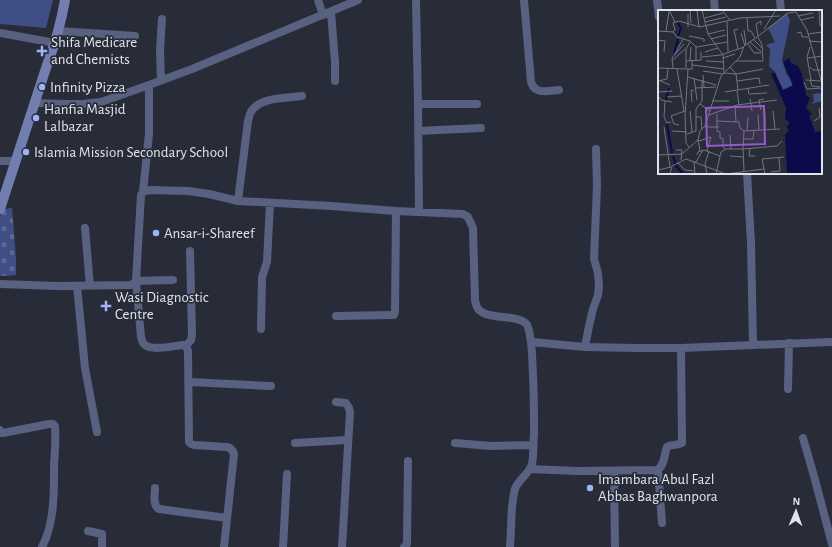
<svg xmlns="http://www.w3.org/2000/svg" width="832" height="547" font-family="'Alegreya Sans',sans-serif">
	<defs>
		<pattern id="cemetery-stones" width="16" height="16" patternUnits="userSpaceOnUse"><rect width="16" height="16" fill="#404e86"/><path d="M2 7V4a2 2 0 0 1 4 0v3zM10 15v-3a2 2 0 0 1 4 0v3z" fill="#5b6797"/></pattern>
	</defs>
	<rect width="100%" height="100%" fill="#282c38"/>
	<path fill="url(#cemetery-stones)" d="M12 208 16 258V275L6 276H0V216L3 209Z"/>
	<path fill="#404e86" d="M0 0H53L46 28 0 24Z"/>
	<g fill="none" stroke-linecap="round" stroke-linejoin="round">
		<path stroke="#586180" stroke-width="8" d="M318 0 323 15
			M416 0 418 104 419 212
			M524 0 531 82C535 95 548 91 559 90
			M657 0 659 17
			M714 0 715 11
			M780 0 781 11
			M331 12 335 62V81
			M58 31 135 36
			M0 33 55 43
			M161 80 160 50 162 19
			M149 85V134L143 192 141 195 136 281 141 337C142 340 142 343 145 345 152 351 174 346 183 345L186 346 188 351 189 442 191 444 194 445 227 447C231 448 233 450 234 454L224 547
			M35 103 65 104H83L101 102 149 85 192 69 358 0
			M418 104H477
			M418 131 481 128
			M0 161H16
			M747 173 751 243 753 345
			M143 192 150 190 188 191 209 194 238 201 331 206 396 211 463 214 468 217 473 228 475 301C476 303 476 305 477 307 484 322 523 312 528 327 533 343 532 360 533 376 534 395 534 414 534 434 533 444 534 454 532 464 530 473 518 480 515 489 513 495 513 502 512 507 511 521 511 534 510 547
			M238 201 248 121C249 118 249 115 251 112 259 97 287 98 302 96
			M85 228 90 286
			M0 284 57 286 131 285 136 281 173 280
			M77 286 85 368 97 432
			M336 316 391 315H394L395 312 396 211
			M261 329 262 277 267 262 270 203
			M532 342 585 347 636 348H681L753 345 832 342
			M186 346 191 340 192 335 190 251
			M585 347 589 326 593 309 598 295 599 286 598 273 594 259 597 185 596 149
			M189 382 271 386
			M788 389 789 343
			M336 402 346 403 349 408 350 412 342 547
			M0 430 1 433H3L49 424H53L55 426C56 438 55 451 54 464 54 491 55 522 42 547
			M803 438 814 476 832 544
			M295 443 348 440
			M455 443 491 446 533 445
			M530 469 576 471 657 470C665 466 664 454 667 447 671 444 677 446 682 443V441L681 348
			M658 470 662 523
			M614 471 615 547
			M155 488C155 495 152 505 159 509L227 518
			M88 531 102 534V547
			M283 547 287 474
			M404 547 407 544V540L408 461"/>
		<path stroke="#717eaf" stroke-width="10" d="M0 209 47 65C55 44 61 23 65 0"/>
	</g>
	<g fill="#9fb3fd" stroke="#282c38" stroke-width="1.5">
		<path d="M40 45h4v4h4v4h-4v4h-4v-4h-4v-4h4z"/>
		<circle cx="42" cy="87" r="4"/>
		<circle cx="36" cy="118" r="4"/>
		<circle cx="26" cy="152" r="4"/>
		<circle cx="156" cy="233" r="4"/>
		<path d="M104 300h4v4h4v4h-4v4h-4v-4h-4v-4h4z"/>
		<circle cx="590" cy="488" r="4"/>
	</g>
	<g text-anchor="middle" stroke-width="3.5" stroke-linejoin="round" paint-order="stroke">
		<g font-size="15" fill="#e1e4ec" stroke="#282c38" text-anchor="start">
			<text x="51" y="47">Shifa Medicare<tspan x="51" dy="17">and Chemists</tspan></text>
			<text x="50" y="92">Infinity Pizza</text>
			<text x="44" y="114">Hanfia Masjid<tspan x="44" dy="17">Lalbazar</tspan></text>
			<text x="34" y="157">Islamia Mission Secondary School</text>
			<text x="164" y="238">Ansar-i-Shareef</text>
			<text x="115" y="302">Wasi Diagnostic<tspan x="115" dy="17">Centre</tspan></text>
			<text x="598" y="484">Imambara Abul Fazl<tspan x="598" dy="17">Abbas Baghwanpora</tspan></text>
		</g>
	</g>
	<g transform="translate(658 10)">
		<rect width="164" height="164" fill="#282c38"/>
		<path d="M129 3 132 11 124 50 128 63 136 74 125 80 117 62 111 56 112 39 108 35 117 32 110 18Z" fill="#404e86"/>
		<path d="M163 83 164 91 153 94 156 91 155 84Z" fill="#404e86"/>
		<path d="M131 48 133 53 140 56 144 64 148 85 152 88 148 98 154 104 151 105 157 122 164 121V164L129 163 127 125 131 120 128 116 131 115V112L127 109 128 98 113 63H117L125 80 135 76 125 52Z" fill="#0b0a4a"/>
		<path fill="none" stroke="#0b0a4a" stroke-width="2" d="M20 26 23 18 20 13M16 43 20 29M8 90 11 78M9 114 14 143M15 146 18 156 25 164"/>
		<path fill="none" stroke="#727680" stroke-width="1" d="M11 0 17 12M32 0 33 13M39 0 41 17M44 0 50 24 65 45 66 63 78 64M64 0 72 10M161 0 162 16M138 2 149 20 164 74M30 4V17M140 6 155 3M47 8 65 3M89 8 90 21H93L97 28M143 10 156 7M69 11 70 42M47 12 68 7M106 19 118 0M86 20 88 34M0 21 15 22 19 27 32 31 38 37V51M8 21 11 2M15 22 17 20 15 13 21 11 42 17 82 8 122 6M83 23 87 36M139 23 143 22 144 27H150M50 24 67 20M150 24 164 22M31 26 46 29V32M100 26 98 14 103 11V15M53 29 68 25M95 29 104 38M0 30 7 31 6 42M95 30 130 3 138 2M151 31 164 32M92 32 103 42M90 34 96 43H103M38 37 69 32M152 37 149 47 153 70M80 39 76 20 80 19M47 42 60 38M17 44 25 29M44 47 63 45 86 37M65 48 77 44M150 48 164 46M15 50 27 39M28 51 43 50V42M32 51 33 37M48 51 65 52M78 51H105L104 35 100 27M34 55 66 59M72 57 78 64 80 80M152 57 155 60H164M0 58 28 59M15 58 14 48 26 34M28 58V39L32 32M19 59 26 101M28 59H34V51M30 59 27 106 28 133 31 137M45 61 65 64M78 64 105 59M45 65 46 77M30 67 58 75M36 68 39 90M0 70 12 75M148 70 163 71M152 70 154 76 162 77M0 71 9 69 10 58M79 71 101 68 102 74M146 72 149 79 164 78M37 78 58 77M90 79 91 84 109 83M79 81 81 95M0 82 14 81M67 82 111 75M0 86 3 90 14 92M9 87 24 86M92 89 94 101M7 91 6 107 9 113 13 112M54 91H71M34 92 33 80 36 81M42 94 52 101M77 96 78 112M103 100 101 90 106 89M32 101 34 122M115 101 117 119M107 103V120M59 104V121L62 122V128L65 129V137L67 139M51 105 79 95 119 90M100 105 101 120M38 107H43L44 119M58 111 81 112 82 118 86 121 122 119M156 111 162 107 161 98M21 115 16 114 13 106 27 101M6 117 12 157M47 117H61M14 121 29 122M89 121 90 107M29 124 38 121V99L44 91V70M72 125 73 139M40 129 42 141M86 129H95L96 121M41 131 53 127 49 141M92 138 91 146H97M85 139 119 136 124 131M85 139 86 161M18 140H24L23 150M0 145 24 144 40 130 42 121 47 116 63 66 82 47 86 36 96 29M39 145 40 142 46 140 62 146M72 146 85 147M36 151 37 164M38 152 45 140M20 153 27 160 36 161M0 160 13 157M113 162 122 161 121 148M12 164 14 156 28 149 68 164 106 159M49 164 47 154 51 141M58 164 63 142 68 139H85L86 121M107 164 104 149 126 147"/>
		<path fill="#945aca" fill-opacity="0.15" stroke="#945aca" stroke-width="2" d="M106 96 107 134 49 136 48 98Z"/>
		<rect width="164" height="164" fill="none" stroke="#e1e4ec" stroke-width="2"/>
	</g>
	<g transform="translate(796 511) rotate(2)" stroke="#282c38" stroke-width="3" paint-order="stroke">
	<path d="M0-3L7 15L0 10L-7 15Z" fill="#e1e4ec"/>
	<text y="-6" font-size="11" font-weight="bold" text-anchor="middle" fill="#e1e4ec">N</text>
	</g>
</svg>
